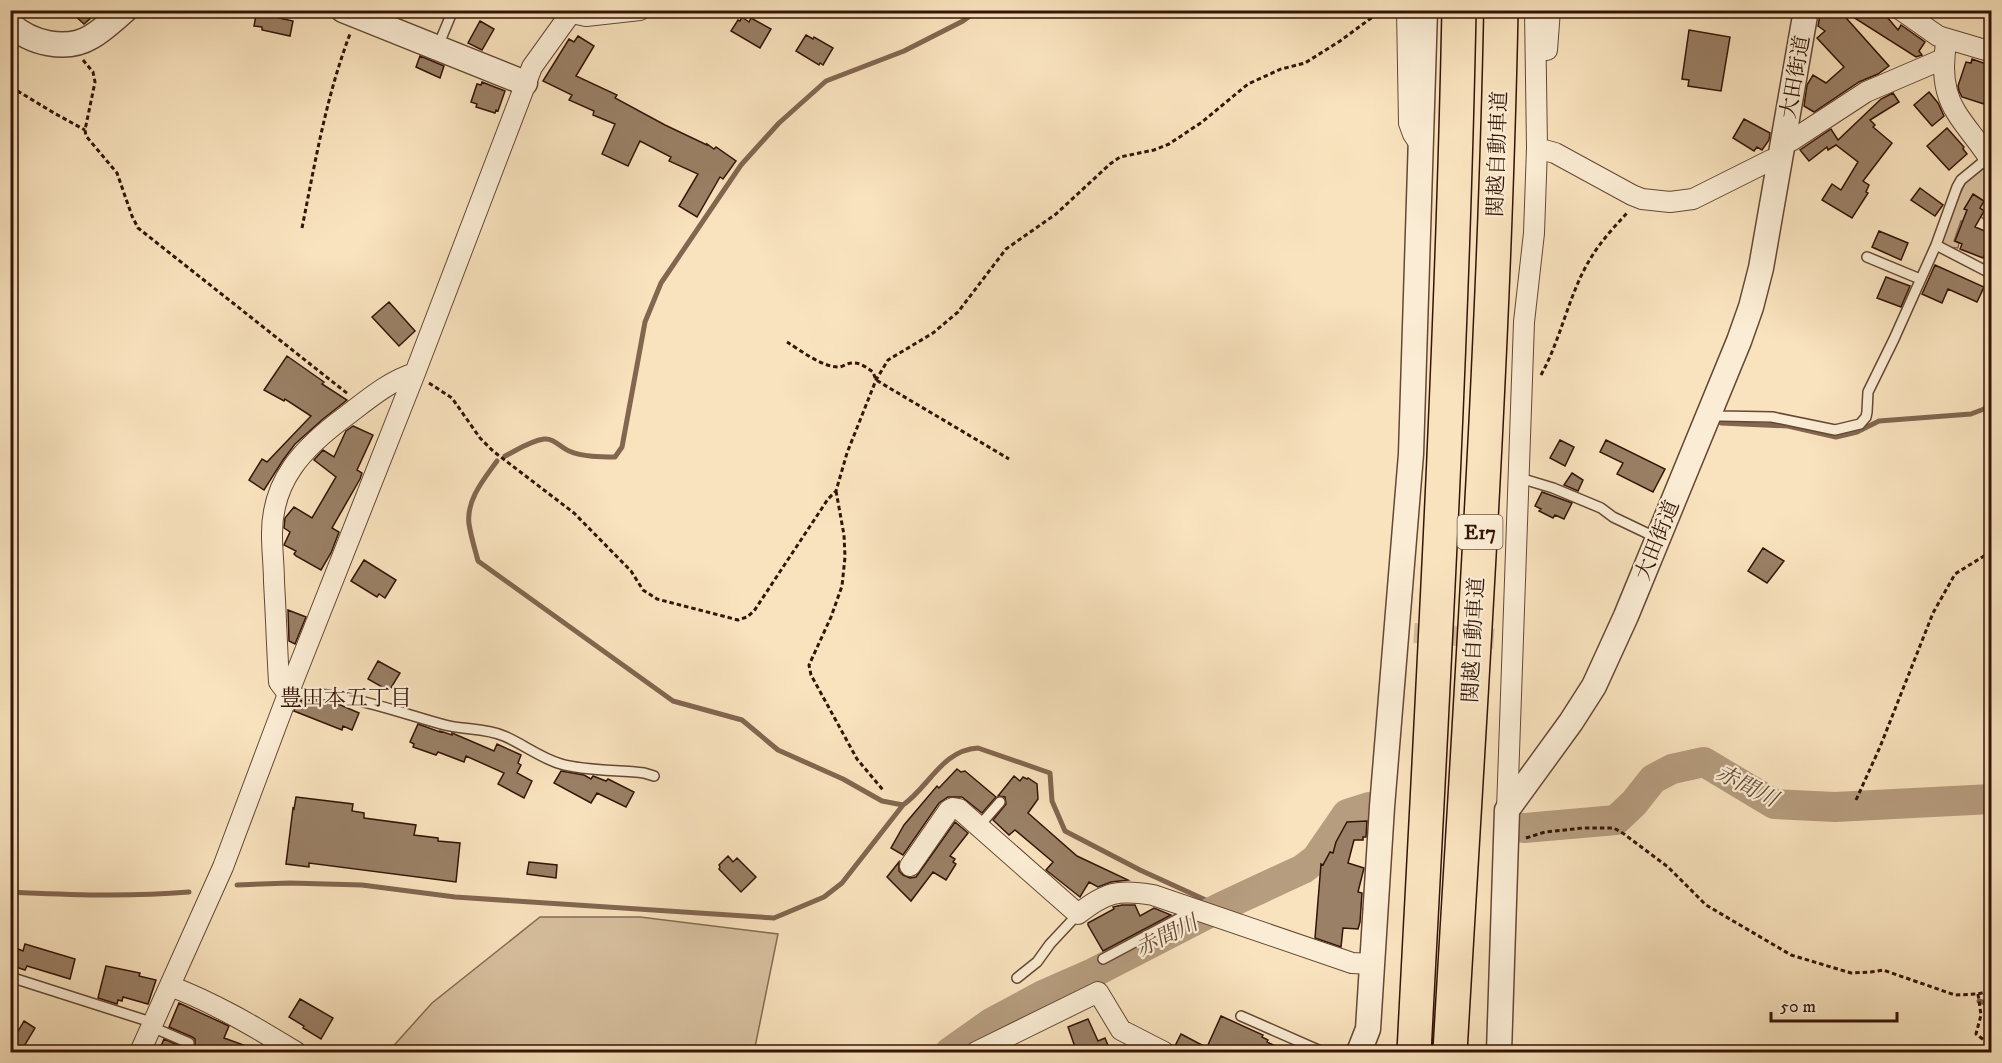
<svg xmlns="http://www.w3.org/2000/svg" width="2002" height="1063" font-family="'IM FELL DW Pica','Noto Serif JP',serif">
	<rect width="100%" height="100%" fill="#f9e3be"/>
	<filter id="stains"><feTurbulence type="fractalNoise" baseFrequency=".00333" numOctaves="4"/><feColorMatrix values="0 0 0 0 .2 0 0 0 0 .09 0 0 0 0 .02 0 0 0 .5 -.17"/></filter>
	<radialGradient id="worn" r=".72"><stop offset=".6" stop-color="#630" stop-opacity="0"/><stop offset="1" stop-color="#630" stop-opacity=".3"/></radialGradient>
	<path fill="#d8c09f" stroke="#866a52" stroke-width="1.5" d="M1983 166 1991 175V224L1978 215 1965 222 1961 221 1954 241 1959 243 1958 248 1947 247 1942 242V233L1966 181Z
		M540 917H640L778 934 754 1052H388L432 1003Z"/>
	<g fill="none" stroke-linecap="round" stroke-linejoin="round">
		<path stroke="#82664f" stroke-width="5" d="M1721 423 1788 426 1836 437 1857 432 1879 421 1971 414 1984 409 1992 402
			M505 456C517 450 530 441 544 439 554 438 560 447 569 451 583 457 601 457 615 457L622 447 645 322 661 283 741 165 779 123 826 81 904 51 963 21 978 10
			M497 461C484 479 466 500 469 524 471 537 475 549 478 561L673 701 742 720 778 750 843 779 882 801 903 805
			M237 885 290 883 362 885 455 897 774 918 824 897 842 883 903 805C929 787 942 750 978 748L1050 773 1052 801 1065 831 1140 870 1221 907
			M10 892C70 895 129 897 189 892
			M1979 1001 1992 1005"/>
		<path stroke="#b69d7f" stroke-width="30" d="M1524 828 1616 820 1634 803 1653 779 1672 769 1704 762 1774 804 1835 807 1992 799
			M950 1052 991 1023 1043 995 1091 974 1221 907 1303 869 1316 859 1347 814 1369 807"/>
	</g>
	<path fill="#9a8066" stroke="#341406" stroke-width="1.5" d="M69 10H100L84 24Z
		M257 10H280L279 18 293 21 290 36 262 30V27L254 26Z
		M1821 10H1839L1889 66 1878 74 1859 82 1814 112 1804 106 1807 85 1813 75 1826 83 1844 67 1817 38 1825 31 1818 26Z
		M1842 10H1881L1898 30 1901 25 1925 42 1919 51 1922 55 1916 57Z
		M742 17 749 22 751 18 771 29 760 48 731 31 738 20 740 21Z
		M480 21 494 29 482 50 468 43Z
		M1689 30 1730 37 1721 91 1688 86 1689 80 1682 79Z
		M806 35 813 39 814 37 833 48 823 65 820 63 819 65 796 51Z
		M578 36 594 46 576 76 617 95 615 98 665 125 707 145V144L714 149 716 147 736 161 723 179 720 177 697 217 679 206 698 174 669 161 671 157 640 141 628 166 602 154 615 124 593 115 594 111 569 100 572 95 543 81 569 39 574 42Z
		M420 56 444 66 440 78 416 67Z
		M1972 59 1992 66V79L1984 104 1962 97 1959 91 1958 86 1966 62 1971 63Z
		M482 82 505 91 498 111 496 110 495 113 476 107 477 104 471 102 477 84 481 85Z
		M1929 92 1938 103 1944 116 1932 126 1914 105Z
		M1893 93 1899 102 1870 120 1875 125 1873 127 1892 143 1863 181 1869 185 1866 192 1868 193 1852 218 1822 200 1832 184 1841 190 1858 162 1836 145 1828 150 1827 147 1809 161 1800 150 1831 129 1838 140 1881 99Z
		M1744 119 1770 133 1769 140 1762 150 1757 147 1754 151 1733 138Z
		M1947 128 1964 147 1963 149 1967 154 1949 170 1927 146Z
		M1920 188 1943 205 1935 216 1911 200Z
		M1973 194 1984 201 1980 208 1984 211 1975 227 1992 234V259L1984 256 1983 258 1960 249 1962 244 1955 241 1967 210 1964 209Z
		M1879 231 1908 243 1901 260 1872 247Z
		M1935 265 1984 287 1977 302 1948 289 1942 303 1922 294Z
		M1886 277 1910 286 1901 307 1877 298Z
		M389 302 415 331 399 346 372 317Z
		M287 356 324 382 322 384 347 400 323 419 295 444 283 460 264 490 249 480 262 459 267 462 311 416 285 399 284 401 264 390Z
		M353 426 373 435 357 470 362 473 360 479 332 528 339 532 331 553 321 570 296 556 294 554 296 551 284 545 290 532 284 528 285 518 294 507 312 518 336 477 314 460 323 450 334 457 346 431Z
		M1560 440 1574 447 1565 466 1550 458Z
		M1606 440 1665 469 1653 492 1617 474 1623 463 1600 452Z
		M1572 473 1583 480 1578 491 1564 485Z
		M1542 492 1572 503 1564 519 1555 515 1553 518 1539 511 1541 509 1535 506Z
		M1763 548 1784 561 1767 583 1748 571Z
		M364 560 396 580 385 598 379 594 377 597 351 581Z
		M288 610 306 617 295 644 289 641Z
		M378 661 400 673 389 691 368 679Z
		M308 700 338 704 359 713 352 730 343 726 342 730 294 711 299 701Z
		M418 724 440 732V731L452 735V733L494 751 497 744 521 755 518 763 521 765 517 773 532 781 524 798 498 784 504 773 466 756 464 762 438 752 436 755 413 747 414 744 410 742Z
		M957 769 961 772 965 771 996 797 982 813 962 797H948L939 803 903 855 891 848 904 825 937 786 939 788Z
		M561 771 584 775 591 779 593 776 606 781 608 779 634 792 626 807 597 793 591 803 554 783Z
		M1014 776 1020 781 1023 777 1027 779 1028 778 1037 784 1038 799 1028 813 1077 856 1128 880 1111 882 1098 887 1089 882 1080 897 1046 870 1053 862 1015 830 1009 835 993 820 1006 804 1005 797 998 796Z
		M296 797 353 804 352 811 364 813V818L416 825 414 835 438 838V841L460 843 456 882 309 863V867L286 864 293 808 294 809Z
		M1367 821 1366 837H1363V840H1354L1348 863 1364 868 1358 892 1362 893 1360 922 1358 929 1343 928 1341 947 1315 938 1321 864 1323 865 1330 852 1333 853 1336 842 1347 822Z
		M955 822 968 833 950 856 955 859 953 862 956 864 946 880 933 872 911 901 887 877 899 862V871L903 875 910 878 916 877Z
		M728 856 733 862 737 858 756 877 741 892 719 869 720 867 719 865Z
		M529 862 557 865 556 878 527 874Z
		M1122 905H1135L1140 916 1154 908 1171 915 1103 951 1088 925V923L1114 909 1113 907Z
		M25 944 75 959 70 979 27 966 25 970 10 965 16 948 23 951Z
		M106 966 140 973 139 976 156 980 148 1004 123 997 122 1001 118 1000 117 1004 98 998Z
		M300 999 333 1018 321 1039 303 1028 304 1026 289 1017Z
		M179 1003 229 1026 224 1038 260 1051 259 1053H158L164 1039 187 1049H193L195 1045V1039L192 1037 169 1027Z
		M1221 1016 1263 1035 1262 1037 1268 1040 1267 1042 1290 1053H1224L1208 1045Z
		M1088 1019 1098 1041 1105 1038 1111 1053H1070L1076 1050 1068 1027Z
		M24 1021 35 1028 23 1048 12 1042Z
		M1181 1034 1217 1053H1187L1175 1046Z"/>
	<g fill="none" stroke-linecap="round" stroke-linejoin="round">
		<path stroke="#d2ba99" stroke-width="20" stroke-dasharray="20 10" stroke-linecap="butt" d="M1414 633 1501 639"/>
		<g stroke="#654834" stroke-width="12">
			<path id="service" d="M438 46 453 10
				M1936 245 1988 272
				M1867 257 1920 279
				M1711 413 1720 416 1772 417 1835 430 1860 424 1866 417 1867 412 1868 392 1894 339 1936 245 1957 187 1961 180 1989 157
				M1520 478 1553 488 1601 508 1613 517 1657 538
				M288 694C343 690 393 711 445 725 464 730 486 728 504 736 523 744 540 758 561 764 585 771 618 770 644 773L654 776
				M979 826 1000 802
				M1103 959 1193 911
				M10 977 154 1023
				M1017 978 1037 962 1050 944 1078 914
				M1241 1016 1323 1052
				M152 1027 189 1043"/>
		</g>
		<g stroke="#654834" stroke-width="22">
			<path id="minor" d="M1407 10 1409 123 1413 134 1421 146
				M1901 10 1938 36 1992 52
				M572 13 586 16 640 10
				M1947 39C1942 64 1942 90 1956 112 1967 130 1982 145 1992 163
				M1547 50 1550 10
				M1784 140 1791 141 1866 92 1943 59
				M1537 148 1555 153 1632 195 1642 199 1670 202 1693 199 1771 160 1780 161
				M288 694 279 682C277 649 276 615 274 582 274 566 272 551 272 536 271 480 304 447 346 416 367 400 389 381 415 373
				M1507 810 1524 322 1534 233 1537 148 1535 10
				M910 866 949 810 953 808 959 809 1078 914C1106 892 1118 889 1153 895L1352 963 1372 964
				M170 986C215 1003 255 1027 296 1052
				M140 1052 223 867 288 694 415 373 532 67 573 10
				M976 1052 1098 992 1121 1030 1164 1052"/>
		</g>
		<g stroke="#654834" stroke-width="27">
			<path id="tertiary" d="M343 10 525 83
				M10 24C30 43 66 52 91 37 103 30 114 20 125 10
				M1359 1052 1368 1029 1382 807 1411 454 1425 10
				M1499 1052 1507 810 1571 722 1594 686 1626 616 1739 341 1751 307 1761 268 1806 10"/>
		</g>
		<g stroke="#341406" stroke-width="36">
			<path id="motorway" d="M1414 1052C1432 705 1452 358 1459 10
				M1450 1052C1470 705 1494 358 1501 10"/>
		</g>
		<path stroke="#341406" stroke-width="3" stroke-dasharray="4.5 3" stroke-linecap="butt" d="M83 60 93 72 95 82 85 130 86 136 117 173 132 216 138 228 348 394
			M11 87 54 113 85 130
			M302 228C315 163 326 97 350 34
			M787 342C800 350 822 367 838 367 843 367 847 363 852 363 860 362 867 368 873 372L876 380 1009 459
			M1541 375C1562 337 1569 292 1592 256 1602 240 1615 226 1627 213
			M429 383 452 398 480 438 493 451 574 513 631 571 643 590 657 599 738 620 747 617 754 611 828 499 836 491 847 453 876 380 888 360 933 333 958 312 1006 249 1056 214 1110 164 1120 157 1154 150 1169 144 1202 122 1248 84 1281 69 1305 63 1340 41 1378 13 1391 12
			M836 491 844 535 845 557 842 586 831 617 809 665 811 675 857 759 883 790
			M1856 800 1880 747 1933 613 1955 574 1992 551
			M1526 838 1545 832 1583 828H1614L1624 834 1668 867 1706 905 1791 955 1851 973 1871 972 1883 970 1955 995 1978 994 1992 990
			M1978 994 1981 1015 1976 1034 1992 1046"/>
		<use href="#service" stroke="#fbedd5" stroke-width="9"/>
		<use href="#minor" stroke="#fbedd5" stroke-width="20"/>
		<use href="#tertiary" stroke="#fbedd5" stroke-width="24"/>
		<use href="#motorway" stroke="#f9e3be" stroke-width="33"/>
	</g>
	<g text-anchor="middle" stroke-width="4.5" stroke-linejoin="round" paint-order="stroke">
		<rect fill="#fbedd5" stroke="#705544" stroke-width="1.5" x="1457.5" y="515" width="45" height="34" rx="4.5"/>
		<g font-size="20" font-weight="bold" fill="#341406">
			<text x="1480" y="539">E17</text>
		</g>
		<g font-size="21" fill="#341406" stroke="#fbedd5">
			<text transform="translate(1795 77) rotate(-80)" y="7">大田街道</text>
			<text transform="translate(1497 154) rotate(-88)" y="7">関越自動車道</text>
			<text transform="translate(1657 540) rotate(-68)" y="7">大田街道</text>
			<text transform="translate(1473 640) rotate(-87)" y="7">関越自動車道</text>
		</g>
		<g font-size="22" fill="#341406" stroke="#fbedd5">
			<text x="346" y="705">豊田本五丁目</text>
		</g>
		<g font-size="22" font-style="italic" fill="#684b36" stroke="#fbedd5">
			<text transform="translate(1747 785) rotate(27)" y="8">赤間川</text>
			<text transform="translate(1166 935) rotate(-26)" y="8">赤間川</text>
		</g>
	</g>
	<rect width="2002" height="1063" fill="none" stroke="#f9e3be" stroke-width="36"/>
	<rect x="12" y="12" width="1978" height="1039" fill="none" stroke="#341406" stroke-width="3"/>
	<rect x="18" y="18" width="1966" height="1027" fill="none" stroke="#341406" stroke-width="1.5"/>
	<path d="M1771 1012v9h126v-9" fill="none" stroke="#341406" stroke-width="3"/>
	<text x="1780" y="1012" font-size="18" fill="#341406" stroke="#fbedd5" stroke-width="4.5" paint-order="stroke">50 m</text>
	<rect width="100%" height="100%" filter="url(#stains)"/>
	<rect width="100%" height="100%" fill="url(#worn)"/>
</svg>
